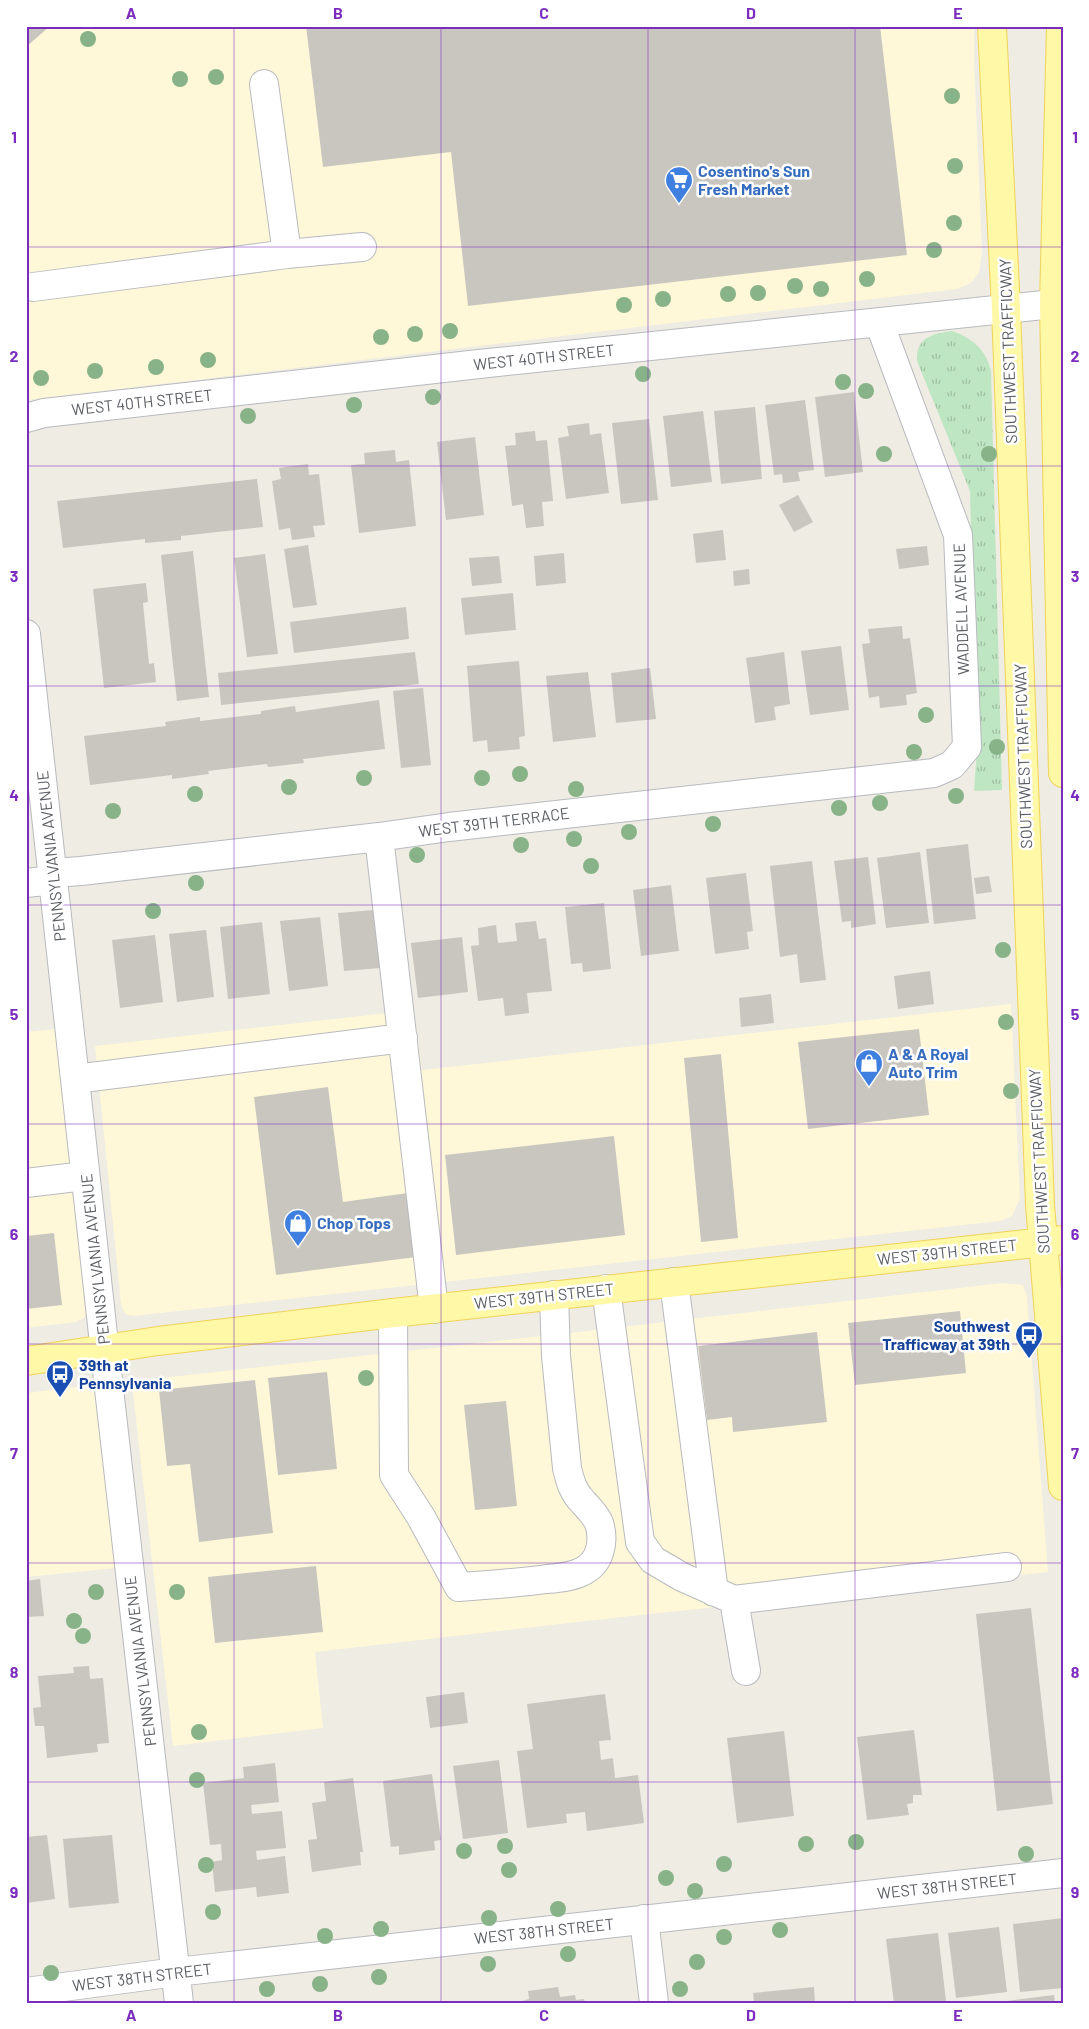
<svg xmlns="http://www.w3.org/2000/svg" width="1089" height="2029" font-family="Barlow,sans-serif">
	<defs>
		<pattern id="grass-tufts" width="24" height="20" patternUnits="userSpaceOnUse" patternTransform="scale(1.25)"><rect width="24" height="20" fill="#bfe6c2"/><path d="M3 7l-1-3M5 7V3M7 7l1-3M15 17l-1-3M17 17v-4M19 17l1-3" fill="none" stroke="#9ebea1"/></pattern>
	</defs>
	<rect width="100%" height="100%" fill="#eeece3"/>
	<path fill="#fef8d8" d="M26 26H974V61L982 253 979 272 971 283 957 289 27 400Z
		M1011 1004 1020 1199 1012 1216 1000 1221 133 1316 128 1315 124 1312 121 1304 95 1046 414 1010 422 1070Z
		M55 1029 88 1310 84 1318 76 1322 26 1328V1032Z
		M1002 1283 1023 1285 1027 1297 1048 1572 631 1616 315 1652 323 1728 173 1746 133 1393V1386L137 1382 143 1380 587 1331Z
		M84 1386 95 1392 97 1400 117 1568 26 1577V1393Z"/>
	<path fill="url(#grass-tufts)" d="M952 331C972 338 986 349 991 371L1002 790 974 791 977 748 970 491 917 361C916 337 932 334 952 331Z"/>
	<path fill="#c9c6c0" d="M26 26H50L26 47Z
		M306 26H880L907 255 468 306 451 152 323 167Z
		M854 392 863 472 825 477 815 397Z
		M805 400 814 470 798 472 800 481 783 483 782 474 774 475 765 405Z
		M755 407 762 479 721 484 714 411Z
		M703 411 712 482 671 487 663 416Z
		M649 419 658 500 621 504 612 423Z
		M589 423 590 435 601 433 609 493 566 499 558 438 569 436 567 426Z
		M535 431 536 441 547 440 553 501 542 502 544 526 526 528 523 504 512 506 505 446 516 445 515 433Z
		M475 437 484 515 446 520 437 442Z
		M395 450 396 462 409 460 416 526 359 533 351 465 365 464 364 453Z
		M308 464 309 475 319 474 325 525 313 526 315 537 292 540 290 528 279 530 272 481 281 479 279 468Z
		M257 479 263 527 181 536V540L145 543V539L63 548 57 501Z
		M798 495 813 522 794 532 779 505Z
		M723 530 726 560 696 563 693 534Z
		M308 545 317 605 293 608 284 549Z
		M927 546 929 565 899 569 896 549Z
		M193 551 209 697 177 701 161 555Z
		M564 553 566 583 536 586 534 556Z
		M265 554 278 654 247 657 234 558Z
		M499 556 502 583 472 586 469 558Z
		M749 569 750 584 734 586 733 571Z
		M146 583 148 602 143 603 149 664 154 663 156 682 104 688 93 589Z
		M513 593 516 630 465 635 461 598Z
		M406 607 409 639 294 653 290 622Z
		M902 626 903 639 910 638 917 693 906 695 907 705 880 708 879 696 869 698 862 644 870 643 868 629Z
		M841 646 849 710 810 715 801 651Z
		M415 652 419 684 221 705 218 673Z
		M784 652 790 704 774 707 776 720 755 723 746 658Z
		M519 661 525 736 519 737 520 749 488 752 487 740 473 742 467 666Z
		M650 668 656 719 616 723 611 673Z
		M588 672 596 737 553 742 546 676Z
		M423 688 431 765 401 768 393 691Z
		M379 700 385 749 303 759 304 763 268 767 267 764 208 771 209 774 172 779V775L90 785 84 736 166 726 165 722 200 717V721L261 714V711L295 706 296 712Z
		M968 844 976 919 934 924 926 849Z
		M920 852 929 923 886 928 877 858Z
		M868 857 876 924 851 928V921L842 922 834 861Z
		M812 861 826 980 800 983 797 954 780 957 770 866Z
		M746 873 753 931 747 932 749 949 715 954 706 878Z
		M989 876 992 892 976 894 974 878Z
		M671 885 679 951 641 956 633 890Z
		M604 903 611 969 583 972 582 963 571 964 565 907Z
		M374 910 380 968 344 971 338 913Z
		M320 917 328 986 289 991 280 921Z
		M536 921 539 939 546 938 552 991 527 993 529 1013 505 1016 503 998 478 1001 471 946 479 945 478 928 496 925 498 943 517 941 515 923Z
		M262 922 270 994 228 999 220 927Z
		M206 930 214 997 177 1002 169 934Z
		M155 935 163 1002 120 1008 112 940Z
		M462 937 468 992 418 998 411 943Z
		M930 971 934 1004 898 1009 894 976Z
		M771 994 774 1023 741 1027 739 998Z
		M919 1029 929 1115 808 1129 798 1042Z
		M721 1054 738 1238 701 1242 684 1058Z
		M328 1087 343 1202 408 1193 416 1257 276 1275 254 1097Z
		M614 1136 625 1235 456 1255 445 1155Z
		M54 1233 62 1305 26 1309V1236Z
		M960 1311 966 1373 855 1385 848 1323Z
		M817 1332 827 1422 733 1432 732 1417 707 1420 698 1346Z
		M327 1372 337 1469 278 1475 268 1378Z
		M255 1380 273 1533 199 1542 190 1464 167 1466 159 1390Z
		M506 1401 517 1506 475 1510 464 1405Z
		M316 1566 323 1632 215 1643 208 1577Z
		M40 1579 44 1616 26 1617V1581Z
		M1031 1608 1053 1804 997 1811 976 1614Z
		M89 1666 90 1679 103 1678 109 1743 97 1744 98 1752 47 1758 44 1726H35L33 1708 41 1707 38 1676 74 1673 73 1667Z
		M464 1692 468 1723 430 1728 426 1697Z
		M605 1694 611 1740 599 1741 601 1760 613 1758 615 1778 638 1775 644 1823 587 1831 585 1812 566 1814 567 1823 527 1828 517 1751 533 1749 527 1704Z
		M914 1730 922 1795H913V1803L907 1804 909 1815 867 1820 857 1737Z
		M784 1731 794 1816 737 1823 727 1738Z
		M499 1760 508 1833 463 1839 453 1766Z
		M275 1763 279 1802 251 1805 252 1814 282 1811 286 1848 256 1851 257 1860 285 1856 289 1893 257 1897 256 1887 215 1892 212 1862 222 1860 221 1844 210 1845 203 1783 244 1778 243 1767Z
		M432 1774 441 1840 434 1841 435 1850 399 1855V1846L391 1847 383 1781Z
		M353 1778 363 1852H360L361 1865 312 1872 308 1840 317 1839 312 1803 326 1801 324 1782Z
		M47 1835 55 1899 26 1903V1837Z
		M112 1835 119 1903 69 1908 63 1839Z
		M1063 1918V1988L1020 1992 1013 1924Z
		M999 1927 1007 1992 956 1998 948 1933Z
		M938 1933 946 2001 894 2003 886 1939Z
		M558 1987 560 1997 575 1995 576 2000 584 1999 585 2003H515L529 1999 528 1991Z
		M814 1987 815 2003H754L753 1993Z
		M1054 1995 1055 2003H999V2002Z"/>
	<g fill="none" stroke-linecap="round" stroke-linejoin="round">
		<g stroke="#b8babf" stroke-width="30">
			<path id="minor" d="M264 84 287 254
				M33 287 287 254 362 247
				M26 418 44 413 479 364 1063 303
				M26 634 109 1389 179 2003
				M379 837 434 1309
				M53 873 81 871 379 837 449 827 934 773 952 765 967 747 958 535 879 322
				M26 883 53 880
				M75 1079 403 1038
				M26 1183 85 1176
				M674 1282 714 1592
				M606 1289 640 1542 653 1560 682 1577 734 1600 746 1671
				M393 1313 394 1475 421 1517 459 1587C488 1585 518 1583 547 1579 558 1578 571 1577 581 1572 600 1564 605 1542 599 1523 595 1514 589 1509 583 1502 573 1492 570 1481 567 1468L556 1356 554 1295
				M734 1600 1007 1567
				M644 1919 654 2003
				M26 1992 176 1972 1063 1873"/>
		</g>
		<g stroke="#f1d358" stroke-width="30">
			<path id="major" d="M992 26 1006 309 1040 1205 1063 1486
				M1061 26 1054 304 1063 773
				M26 1361 158 1341 393 1313 1063 1240"/>
		</g>
		<use href="#minor" stroke="#fff" stroke-width="28"/>
		<use href="#major" stroke="#fff8a6" stroke-width="28"/>
	</g>
	<g fill="#88b288">
		<circle cx="88" cy="39" r="8"/>
		<circle cx="216" cy="77" r="8"/>
		<circle cx="180" cy="79" r="8"/>
		<circle cx="952" cy="96" r="8"/>
		<circle cx="955" cy="166" r="8"/>
		<circle cx="954" cy="223" r="8"/>
		<circle cx="934" cy="250" r="8"/>
		<circle cx="867" cy="279" r="8"/>
		<circle cx="795" cy="286" r="8"/>
		<circle cx="821" cy="289" r="8"/>
		<circle cx="758" cy="293" r="8"/>
		<circle cx="728" cy="294" r="8"/>
		<circle cx="663" cy="299" r="8"/>
		<circle cx="624" cy="305" r="8"/>
		<circle cx="450" cy="331" r="8"/>
		<circle cx="415" cy="334" r="8"/>
		<circle cx="381" cy="337" r="8"/>
		<circle cx="208" cy="360" r="8"/>
		<circle cx="156" cy="367" r="8"/>
		<circle cx="95" cy="371" r="8"/>
		<circle cx="643" cy="374" r="8"/>
		<circle cx="41" cy="378" r="8"/>
		<circle cx="843" cy="382" r="8"/>
		<circle cx="866" cy="391" r="8"/>
		<circle cx="433" cy="397" r="8"/>
		<circle cx="354" cy="405" r="8"/>
		<circle cx="248" cy="416" r="8"/>
		<circle cx="884" cy="454" r="8"/>
		<circle cx="989" cy="454" r="8"/>
		<circle cx="926" cy="715" r="8"/>
		<circle cx="997" cy="747" r="8"/>
		<circle cx="914" cy="752" r="8"/>
		<circle cx="520" cy="774" r="8"/>
		<circle cx="364" cy="778" r="8"/>
		<circle cx="482" cy="778" r="8"/>
		<circle cx="289" cy="787" r="8"/>
		<circle cx="576" cy="789" r="8"/>
		<circle cx="195" cy="794" r="8"/>
		<circle cx="956" cy="796" r="8"/>
		<circle cx="880" cy="803" r="8"/>
		<circle cx="839" cy="808" r="8"/>
		<circle cx="113" cy="811" r="8"/>
		<circle cx="713" cy="824" r="8"/>
		<circle cx="629" cy="832" r="8"/>
		<circle cx="574" cy="839" r="8"/>
		<circle cx="521" cy="845" r="8"/>
		<circle cx="417" cy="855" r="8"/>
		<circle cx="591" cy="866" r="8"/>
		<circle cx="196" cy="883" r="8"/>
		<circle cx="153" cy="911" r="8"/>
		<circle cx="1003" cy="950" r="8"/>
		<circle cx="1006" cy="1022" r="8"/>
		<circle cx="1011" cy="1091" r="8"/>
		<circle cx="366" cy="1378" r="8"/>
		<circle cx="96" cy="1592" r="8"/>
		<circle cx="177" cy="1592" r="8"/>
		<circle cx="74" cy="1621" r="8"/>
		<circle cx="83" cy="1636" r="8"/>
		<circle cx="199" cy="1732" r="8"/>
		<circle cx="197" cy="1780" r="8"/>
		<circle cx="856" cy="1842" r="8"/>
		<circle cx="806" cy="1844" r="8"/>
		<circle cx="505" cy="1846" r="8"/>
		<circle cx="464" cy="1851" r="8"/>
		<circle cx="1026" cy="1854" r="8"/>
		<circle cx="724" cy="1864" r="8"/>
		<circle cx="206" cy="1865" r="8"/>
		<circle cx="509" cy="1870" r="8"/>
		<circle cx="666" cy="1878" r="8"/>
		<circle cx="695" cy="1891" r="8"/>
		<circle cx="558" cy="1909" r="8"/>
		<circle cx="213" cy="1912" r="8"/>
		<circle cx="489" cy="1918" r="8"/>
		<circle cx="381" cy="1929" r="8"/>
		<circle cx="780" cy="1930" r="8"/>
		<circle cx="325" cy="1936" r="8"/>
		<circle cx="724" cy="1937" r="8"/>
		<circle cx="568" cy="1954" r="8"/>
		<circle cx="697" cy="1962" r="8"/>
		<circle cx="488" cy="1964" r="8"/>
		<circle cx="51" cy="1973" r="8"/>
		<circle cx="379" cy="1977" r="8"/>
		<circle cx="320" cy="1984" r="8"/>
		<circle cx="267" cy="1989" r="8"/>
		<circle cx="680" cy="1989" r="8"/>
	</g>
	<path fill="none" stroke="#7b2cbf" stroke-width="1" stroke-opacity="0.55" d="M234 26V2003M441 26V2003M648 26V2003M855 26V2003M26 247H1063M26 466H1063M26 686H1063M26 905H1063M26 1124H1063M26 1344H1063M26 1563H1063M26 1782H1063"/>
	<defs>
		<g id="supermarket-pin" transform="scale(1.4375)"><path d="M0 17L-7.5 6A9.5 9.5 0 1 1 7.5 6Z" fill="#3f7fe0" stroke="#fff"/><path d="M-6-5.5h2.5l.6 2H6L4.5 2H-2.5L-4.4-4H-6ZM-1.5 3.2a1.3 1.3 0 1 0 .1 0ZM3 3.2a1.3 1.3 0 1 0 .1 0Z" fill="#fff"/></g>
		<g id="shop-pin" transform="scale(1.4375)"><path d="M0 17L-7.5 6A9.5 9.5 0 1 1 7.5 6Z" fill="#3f7fe0" stroke="#fff"/><path d="M-5-2.5h2.3a2.7 3.5 0 0 1 5.4 0H5L5.5 6h-11ZM-1.5-2.5h3a1.5 2.3 0 0 0-3 0Z" fill="#fff"/></g>
		<g id="bus-pin" transform="scale(1.4375)"><path d="M0 17L-7.5 6A9.5 9.5 0 1 1 7.5 6Z" fill="#1a4fb4" stroke="#fff"/><path d="M-5-6H5V4H4V6H2V4H-2V6H-4V4H-5ZM-3.5-4V0h7V-4ZM-3.5 1.2v1.5H-2V1.2ZM2 1.2v1.5H3.5V1.2Z" fill="#fff"/></g>
	</defs>
	<g fill-rule="evenodd">
		<use href="#supermarket-pin" x="679" y="180"/>
		<use href="#shop-pin" x="869" y="1063"/>
		<use href="#shop-pin" x="298" y="1223"/>
		<use href="#bus-pin" x="1029" y="1335"/>
		<use href="#bus-pin" x="60" y="1374"/>
	</g>
	<g text-anchor="middle" stroke-width="5" stroke-linejoin="round" paint-order="stroke">
		<g font-size="16" font-weight="bold" fill="#366cbe" stroke="#fff" text-anchor="start">
			<text x="698" y="177">Cosentino's Sun<tspan x="698" dy="18">Fresh Market</tspan></text>
			<text x="888" y="1060">A &amp; A Royal<tspan x="888" dy="18">Auto Trim</tspan></text>
			<text x="317" y="1229">Chop Tops</text>
		</g>
		<g font-size="16" fill="#5b5e63" stroke="#fff">
			<text transform="translate(1008 351) rotate(-92)" y="6">SOUTHWEST TRAFFICWAY</text>
			<text transform="translate(544 357) rotate(-6)" y="6">WEST 40TH STREET</text>
			<text transform="translate(142 402) rotate(-6)" y="6">WEST 40TH STREET</text>
			<text transform="translate(961 609) rotate(-92)" y="6">WADDELL AVENUE</text>
			<text transform="translate(1023 756) rotate(-92)" y="6">SOUTHWEST TRAFFICWAY</text>
			<text transform="translate(494 822) rotate(-7)" y="6">WEST 39TH TERRACE</text>
			<text transform="translate(51 856) rotate(-96)" y="6">PENNSYLVANIA AVENUE</text>
			<text transform="translate(1039 1161) rotate(-93)" y="6">SOUTHWEST TRAFFICWAY</text>
			<text transform="translate(947 1252) rotate(-6)" y="6">WEST 39TH STREET</text>
			<text transform="translate(95 1259) rotate(-96)" y="6">PENNSYLVANIA AVENUE</text>
			<text transform="translate(544 1296) rotate(-6)" y="6">WEST 39TH STREET</text>
			<text transform="translate(140 1661) rotate(-97)" y="6">PENNSYLVANIA AVENUE</text>
			<text transform="translate(947 1886) rotate(-6)" y="6">WEST 38TH STREET</text>
			<text transform="translate(544 1931) rotate(-6)" y="6">WEST 38TH STREET</text>
			<text transform="translate(142 1977) rotate(-7)" y="6">WEST 38TH STREET</text>
		</g>
		<g font-size="16" font-weight="bold" fill="#164399" stroke="#fff" text-anchor="end">
			<text x="1010" y="1332">Southwest<tspan x="1010" dy="18">Trafficway at 39th</tspan></text>
			<text x="79" y="1371" text-anchor="start">39th at<tspan x="79" dy="18">Pennsylvania</tspan></text>
		</g>
	</g>
	<rect width="1089" height="2029" fill="none" stroke="#ffffff" stroke-width="55"/>
	<rect x="28" y="28" width="1034" height="1974" fill="none" stroke="#7b2cbf" stroke-width="2"/>
	<g font-size="16" text-anchor="middle" font-weight="bold" fill="#7b2cbf">
		<text x="131" y="19">A</text>
		<text x="338" y="19">B</text>
		<text x="544" y="19">C</text>
		<text x="751" y="19">D</text>
		<text x="958" y="19">E</text>
		<text x="14" y="143">1</text>
		<text x="1075" y="143">1</text>
		<text x="14" y="362">2</text>
		<text x="1075" y="362">2</text>
		<text x="14" y="582">3</text>
		<text x="1075" y="582">3</text>
		<text x="14" y="801">4</text>
		<text x="1075" y="801">4</text>
		<text x="14" y="1020">5</text>
		<text x="1075" y="1020">5</text>
		<text x="14" y="1240">6</text>
		<text x="1075" y="1240">6</text>
		<text x="14" y="1459">7</text>
		<text x="1075" y="1459">7</text>
		<text x="14" y="1678">8</text>
		<text x="1075" y="1678">8</text>
		<text x="14" y="1898">9</text>
		<text x="1075" y="1898">9</text>
		<text x="131" y="2021">A</text>
		<text x="338" y="2021">B</text>
		<text x="544" y="2021">C</text>
		<text x="751" y="2021">D</text>
		<text x="958" y="2021">E</text>
	</g>
</svg>
